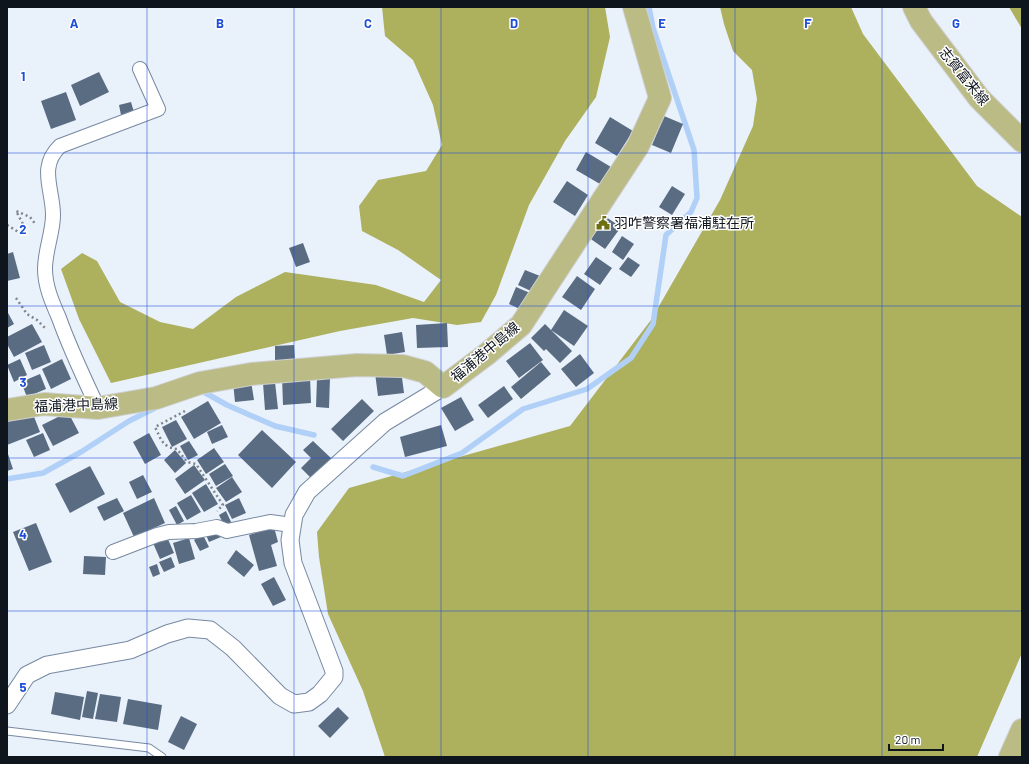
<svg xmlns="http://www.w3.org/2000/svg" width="1029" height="764" font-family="Barlow,'Noto Sans JP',sans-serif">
	<rect width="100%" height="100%" fill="#e9f1fb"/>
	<path fill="#adb05d" d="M382 7H605L610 37 596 97 565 141 529 205 496 295 481 322 457 325 413 318 340 331 111 383 79 319 61 269 82 253 97 261 120 302 160 322 193 329 236 297 285 272 376 285 424 302 441 280 398 250 362 231 359 206 378 180 426 171 442 145 433 105 413 60 385 36Z
		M720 7H851L863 34 977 186 1022 217V653L977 757H385L363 691 328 614 319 557 317 532 349 488 570 426 651 320 720 200 753 126 757 99 752 70 733 51 724 24Z
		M1009 7H1022V29Z"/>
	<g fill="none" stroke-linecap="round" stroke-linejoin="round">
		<path stroke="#b1d0f7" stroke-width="5.5" d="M200 391H202L227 405 275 426 314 435
			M373 467 403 476 462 453 523 409 587 389 631 358 653 324 666 235 691 212 697 198 694 150 653 28 649 7
			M7 479 43 473 81 452 129 421 155 408"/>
	</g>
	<path fill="#5a6c82" d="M99 72 109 92 80 106 71 85Z
		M66 92 76 120 51 129 41 101Z
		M131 102 134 112 121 115 119 105Z
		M664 116 683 124 671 153 652 145Z
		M610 117 633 131 617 156 595 143Z
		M586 152 611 167 600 184 576 170Z
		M567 181 588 195 575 216 553 202Z
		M672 186 685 194 672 215 659 207Z
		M603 215 621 227 605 249 588 237Z
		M622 236 634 244 623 260 612 252Z
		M303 243 310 262 296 267 289 248Z
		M13 252 20 278 7 281V254Z
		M596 257 612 268 600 285 584 274Z
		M628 257 640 265 631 277 619 269Z
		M525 270 540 276 533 292 518 285Z
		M577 276 595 289 581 310 562 297Z
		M516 287 530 293 522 310 509 304Z
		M564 310 588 326 574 346 551 330Z
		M7 311 14 324 7 328Z
		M447 323 448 347 417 348 416 325Z
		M32 324 42 342 14 357 7 344V337Z
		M545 324 572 351 560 363 546 349 544 351 531 338Z
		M402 332 405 352 387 355 384 335Z
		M530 343 543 360 519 378 506 361Z
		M44 345 51 362 32 370 25 353Z
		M294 345 295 361 275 362V346Z
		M580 354 594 373 576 387 561 369Z
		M20 359 27 375 14 382 7 365Z
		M62 359 71 379 51 389 42 369Z
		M541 362 551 374 521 399 511 387Z
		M401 370 404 393 378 396 375 373Z
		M40 374 46 389 27 397 21 382Z
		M310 376 311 403 283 405 282 377Z
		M317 378H330L329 408 316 407Z
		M251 381 254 400 235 402 233 382Z
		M275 382 278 409 265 410 263 383Z
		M504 386 513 399 488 418 478 405Z
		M461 397 474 420 455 431 441 408Z
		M362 399 374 411 343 441 331 429Z
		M208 401 221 423 194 439 181 417Z
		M31 409 40 432 7 445V418Z
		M68 412 79 433 53 446 42 425Z
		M176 420 187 439 172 447 162 427Z
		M222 425 228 437 212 444 207 432Z
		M441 425 447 446 405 457 400 437Z
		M262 430 296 462 272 488 238 455Z
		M43 433 50 450 34 457 26 440Z
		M149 433 161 455 145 464 133 442Z
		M189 441 198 455 188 460 180 446Z
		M313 441 332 459 312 479 301 468 311 458 303 450Z
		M214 448 224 462 206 474 197 460Z
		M175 450 186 463 175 473 164 460Z
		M7 451 13 469 7 471Z
		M225 464 233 476 216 486 209 474Z
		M194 465 205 480 185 494 175 479Z
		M90 466 105 494 70 513 55 484Z
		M143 475 152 492 137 499 129 482Z
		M232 477 242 492 226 502 216 488Z
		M206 484 218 504 204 512 192 493Z
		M191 495 201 512 187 520 177 503Z
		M117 498 124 511 104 521 97 507Z
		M154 498 165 523 134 537 123 513Z
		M239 498 246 513 232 519 225 505Z
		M176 506 184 521 177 525 169 510Z
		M226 511 232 524 225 527 219 515Z
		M36 523 52 562 29 571 13 532Z
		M274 527 278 542 271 545 277 566 259 571 249 535Z
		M218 530 221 537 209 542 206 535Z
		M203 535 209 547 200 551 194 540Z
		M167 537 174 553 160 559 153 543Z
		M189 538 195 559 179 564 173 543Z
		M236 550 254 565 244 577 227 563Z
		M84 556 106 557 105 575 83 574Z
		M171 557 175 567 164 572 159 562Z
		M157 564 160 574 153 577 149 567Z
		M274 577 286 600 273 606 261 584Z
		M87 691 98 693 93 719 82 717Z
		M55 692 84 697 80 720 51 714Z
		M100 694 121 697 117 722 95 719Z
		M128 699 162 705 158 730 123 724Z
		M338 707 349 718 330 738 318 726Z
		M181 716 197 724 184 750 168 742Z"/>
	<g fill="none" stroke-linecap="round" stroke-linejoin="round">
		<g stroke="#7789a1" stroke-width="9">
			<path id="service" d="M7 731 149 748 162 757"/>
		</g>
		<g stroke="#7789a1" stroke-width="16">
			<path id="minor" d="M98 408C84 378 70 349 59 318 52 302 45 286 45 269 45 250 53 233 53 215 53 189 38 167 60 146L158 109 140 69
				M113 552 157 535 169 532 196 531 217 527 227 531 270 522 292 525"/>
		</g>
		<g stroke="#7789a1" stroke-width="19">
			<path id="tertiary" d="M7 705 27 675 47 665 130 650 167 634 188 628 210 630 233 648 280 696 294 704 309 702 320 694 334 677V671L293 563 290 540 294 515 307 492 385 422 443 387"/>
		</g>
		<g stroke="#cfd0d2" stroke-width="24">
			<path id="primary" d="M914 7 921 21 979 98 1022 141
				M7 410 44 404 98 408 156 398 200 383 251 374 357 365 403 366 425 372 443 387 487 354 521 325 638 146 660 98 634 7
				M1010 757 1022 730"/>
		</g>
		<path stroke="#7d848d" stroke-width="2.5" stroke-dasharray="2 3" stroke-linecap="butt" d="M7 225 20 233 23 224 16 211 30 217 36 225
			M16 298 27 314 37 320 45 328
			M185 411 155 427C161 439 162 447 177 449L187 462 196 464 223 505 217 511"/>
		<use href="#service" stroke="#fff" stroke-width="7"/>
		<use href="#minor" stroke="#fff" stroke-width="14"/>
		<use href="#tertiary" stroke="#fff" stroke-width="17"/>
		<use href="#primary" stroke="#bbbc85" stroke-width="22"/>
	</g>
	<path fill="none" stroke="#1d4ed8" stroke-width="1" stroke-opacity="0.55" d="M147 7V757M294 7V757M441 7V757M588 7V757M735 7V757M882 7V757M7 153H1022M7 306H1022M7 458H1022M7 611H1022"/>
	<defs>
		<g id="civic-bare" transform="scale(1.08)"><path d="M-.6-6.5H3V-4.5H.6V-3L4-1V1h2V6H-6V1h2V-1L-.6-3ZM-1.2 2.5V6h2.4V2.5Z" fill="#6d6f12" stroke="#fff" stroke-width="2.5" paint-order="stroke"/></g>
	</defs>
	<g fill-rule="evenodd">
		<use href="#civic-bare" x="603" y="223"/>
	</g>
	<g text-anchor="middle" stroke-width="3" stroke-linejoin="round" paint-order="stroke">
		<g font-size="14" fill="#0e151d" stroke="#fff">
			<text transform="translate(964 76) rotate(51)" y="5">志賀富来線</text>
			<text transform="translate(485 352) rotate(-40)" y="5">福浦港中島線</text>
			<text transform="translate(76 405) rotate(-2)" y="5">福浦港中島線</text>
		</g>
		<g font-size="14" fill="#0e151d" stroke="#fff" text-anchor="start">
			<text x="614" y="228">羽咋警察署福浦駐在所</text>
		</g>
	</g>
	<g font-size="13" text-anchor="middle" font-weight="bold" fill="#1d4ed8" stroke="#fff" stroke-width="3" stroke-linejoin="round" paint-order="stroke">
		<text x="74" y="28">A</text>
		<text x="220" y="28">B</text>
		<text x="368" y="28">C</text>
		<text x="514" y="28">D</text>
		<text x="662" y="28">E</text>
		<text x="808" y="28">F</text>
		<text x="956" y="28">G</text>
		<text x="23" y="81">1</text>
		<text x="23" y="234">2</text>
		<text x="23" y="387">3</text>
		<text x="23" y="539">4</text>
		<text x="23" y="692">5</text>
	</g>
	<rect width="1029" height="764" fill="none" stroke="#0e151d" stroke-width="16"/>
	<path d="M889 744v6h54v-6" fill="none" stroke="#0e151d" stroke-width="2"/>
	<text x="895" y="744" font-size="12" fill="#0e151d" stroke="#ffffff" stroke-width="3" paint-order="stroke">20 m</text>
</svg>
